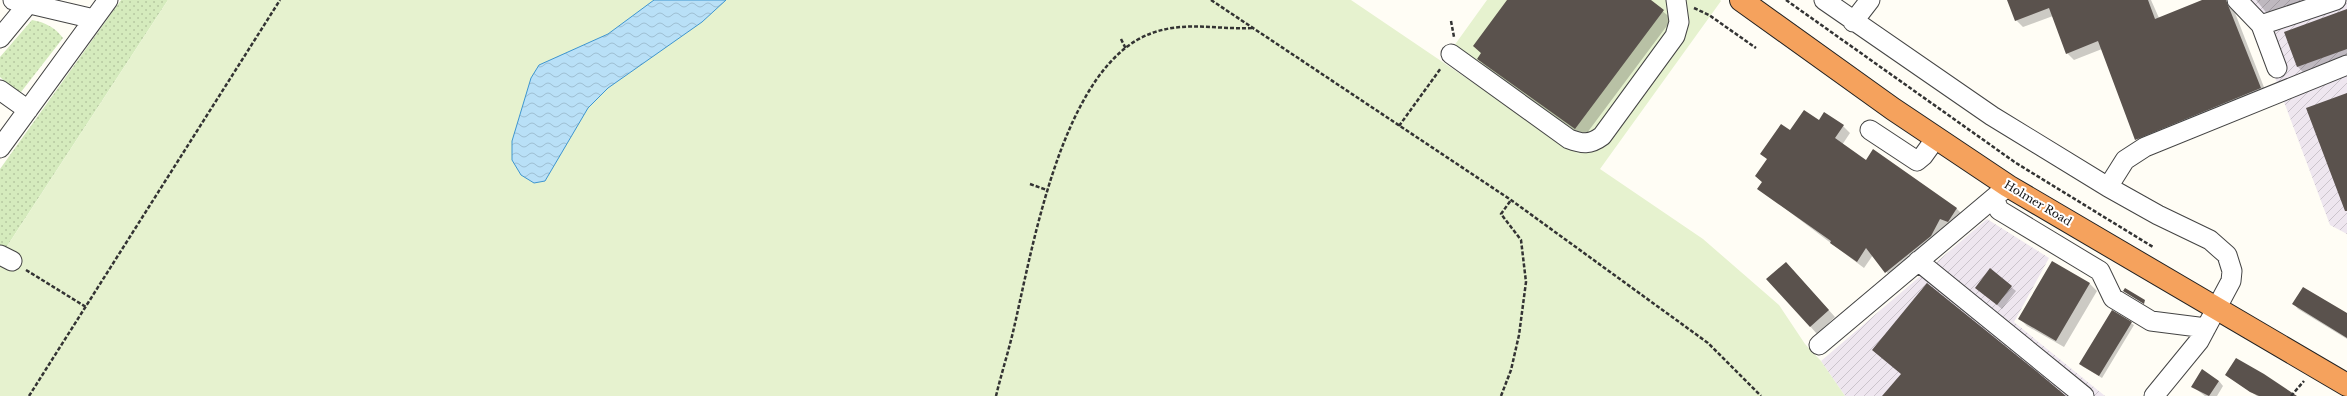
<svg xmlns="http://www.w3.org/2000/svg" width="2347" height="396" font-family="'Libre Baskerville',serif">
	<defs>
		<pattern id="industrial-furrows" width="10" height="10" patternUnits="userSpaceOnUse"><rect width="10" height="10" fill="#eee6ef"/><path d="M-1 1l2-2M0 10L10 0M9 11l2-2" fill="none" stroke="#cbc4cc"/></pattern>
		<pattern id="grass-dots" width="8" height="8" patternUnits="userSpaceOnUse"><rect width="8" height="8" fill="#d5ebbd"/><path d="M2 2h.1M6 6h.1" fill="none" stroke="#b6c8a1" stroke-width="1.8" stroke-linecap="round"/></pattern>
		<pattern id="water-waves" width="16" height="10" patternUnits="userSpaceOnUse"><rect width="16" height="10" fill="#b9e0f7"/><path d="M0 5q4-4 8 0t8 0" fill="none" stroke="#9ebfd3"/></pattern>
	</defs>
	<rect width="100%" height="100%" fill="#fffdf5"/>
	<path fill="url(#industrial-furrows)" d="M2246 0H2347V234L2330 225Z
		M1987 219 2049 258 2014 322 2105 396H1845L1821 361Z"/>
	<path fill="url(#grass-dots)" d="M121 0H168L0 257V169Z
		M32 20C44 22 55 27 63 38L21 92 11 87 0 77V57Z"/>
	<path fill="#e6f2cf" d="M168 0H1351L1586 159 1446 57 1487 0H1720L1721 1 1600 169 1703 239 1779 305 1805 344 1821 361 1845 396H0V257Z"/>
	<path fill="url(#water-waves)" stroke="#3f96cf" d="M654 0H726L702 22 608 88 588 108 545 181 534 183 521 175 512 160V141L531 78 539 65 608 34Z"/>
	<path fill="#0003" d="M1509 0H1649L1672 19 1584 137 1486 67 1478 59 1482 54 1474 46Z
		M2008 0H2151L2159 18 2205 0H2230L2267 95 2144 146 2137 139 2102 49 2074 60 2067 53 2053 16 2023 27 2016 20Z
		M2256 0H2320L2269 16Z
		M2347 10V58L2305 74 2298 67 2286 33Z
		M1819 121 1843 126 1850 133 1842 145 1866 161 1956 208 1963 215 1955 229 1947 225 1938 243 1893 280 1873 255 1864 268 1759 189 1763 183 1756 176 1791 132Z
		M2053 262 2090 284 2097 291 2064 347 2027 326 2020 319Z
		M1793 270 1835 317 1817 334 1768 279Z
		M2011 287 2016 291 2002 309 1981 292Z
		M2294 304 2347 315V339L2298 309Z
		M2112 312 2134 325 2102 378 2082 366Z
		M2226 375 2293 396H2257Z
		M2219 381 2223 386 2217 396H2205L2192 386Z"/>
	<path fill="#5a524d" d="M1507 0H1651L1664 10 1575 129 1477 59 1481 53 1473 46Z
		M2007 0H2148L2155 19 2202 0H2226L2261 88 2135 140 2098 41 2066 54 2049 8 2015 21Z
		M2347 9V49L2297 67 2284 32Z
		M2347 93V211H2345L2306 108Z
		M1804 110 1819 120 1824 112 1844 125 1835 138 1866 160 1873 149 1957 208 1948 222 1940 219 1931 236 1885 273 1866 248 1857 262 1830 243 1831 241 1757 189 1762 182 1755 176 1767 159 1760 154 1781 124 1790 130Z
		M2052 261 2090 283 2056 341 2018 319Z
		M1786 262 1829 310 1810 327 1766 279Z
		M1990 268 2012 286 1997 305 1975 288Z
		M1927 283 2035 370 2066 396H1882L1901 374 1872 350Z
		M2303 287 2347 313V338L2292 304Z
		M2125 288 2145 300 2144 304 2123 291Z
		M2112 310 2132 322 2099 376 2079 364Z
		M2236 358 2264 374 2297 396H2259L2250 392 2225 375Z
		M2202 369 2219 381 2209 396 2191 387Z"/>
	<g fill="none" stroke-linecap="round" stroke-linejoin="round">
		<g stroke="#444" stroke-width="21">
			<path id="minor" d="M13 0 94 19
				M1824 0 1992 116 2108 187 2158 215 2210 240 2227 255 2232 271 2231 281 2199 341 2154 396
				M2237 0 2261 25 2277 68
				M1853 22 1870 0
				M2261 25 2336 0
				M0 38 28 4
				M1451 54 1569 139C1582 144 1590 145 1602 136L1675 36 1679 22 1676 0
				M0 90 28 110
				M1870 130 1917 161 1923 156 1936 138
				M0 148 108 0
				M2108 187 2125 160 2145 147 2347 65
				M1994 198 1999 210 2100 271 2113 298 2151 321 2206 328
				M0 255 12 261
				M1918 261 2084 396
				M1819 345 2002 191"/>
		</g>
		<g stroke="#222" stroke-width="24">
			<path id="highway" d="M1741 0 1893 109 2008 186 2347 385"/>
		</g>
		<path stroke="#333" stroke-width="2.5" stroke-dasharray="4 2" stroke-linecap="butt" d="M1211 0 1511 200 1708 343 1761 396
			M1786 0 2016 163 2153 247
			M1694 8 1709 15 1756 48
			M1451 21 1454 37
			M1121 39 1126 49
			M1399 126 1441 68
			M1030 184 1047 190
			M26 270 86 307
			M29 396 280 0
			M996 396C1001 375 1008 353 1013 332 1032 251 1059 86 1137 40 1176 18 1211 30 1252 28
			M1501 396 1511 370 1519 335 1526 282 1521 240 1501 214 1511 200
			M2291 396 2304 381"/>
		<use href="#minor" stroke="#fff" stroke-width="19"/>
		<use href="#highway" stroke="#f5a25d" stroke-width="22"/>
	</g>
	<g text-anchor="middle" stroke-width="4" stroke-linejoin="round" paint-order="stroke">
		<g font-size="11" fill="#111" stroke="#fff">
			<text transform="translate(2038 203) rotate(31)" y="4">Holmer Road</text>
		</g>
	</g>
</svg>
